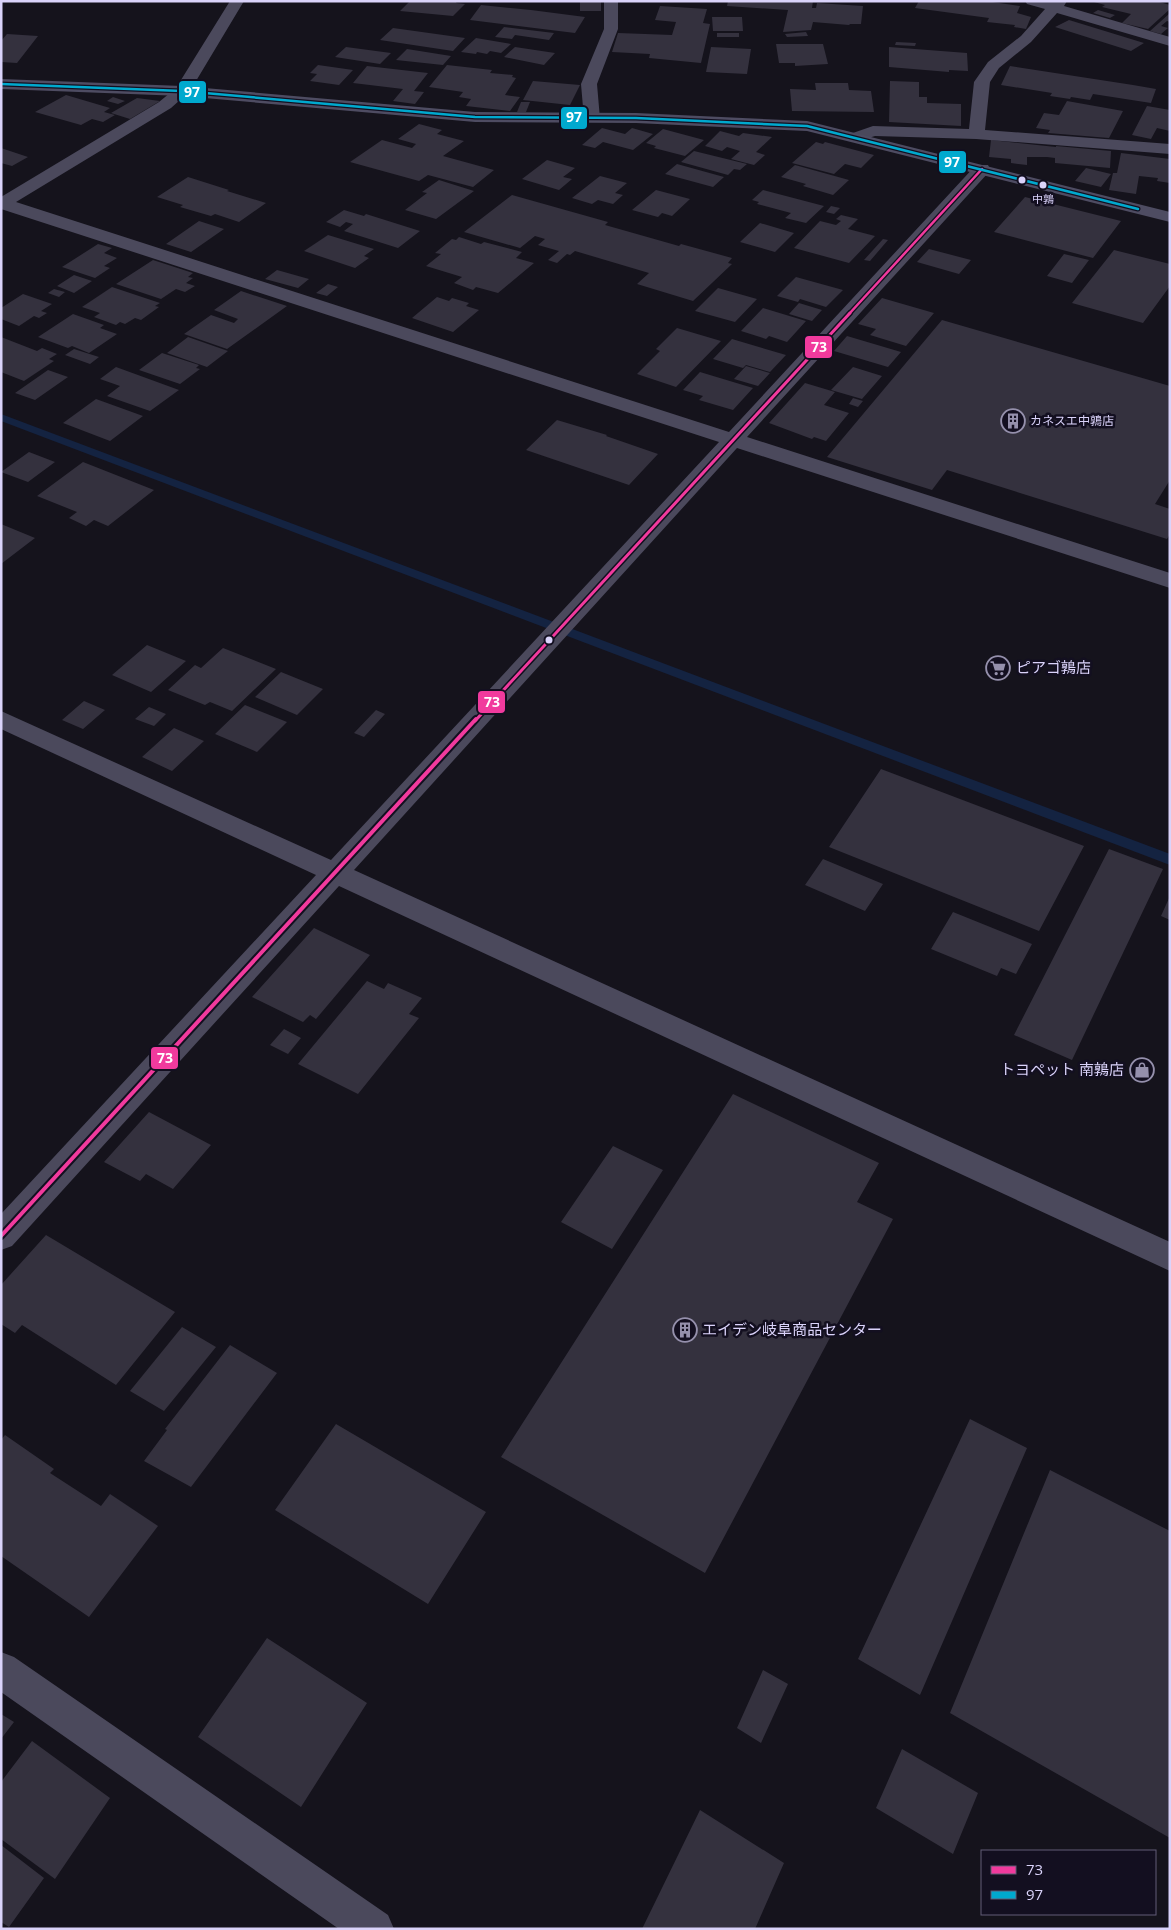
<svg xmlns="http://www.w3.org/2000/svg" width="1171" height="1930" font-family="'Open Sans','Noto Sans JP',sans-serif">
	<rect width="100%" height="100%" fill="#15131c"/>
	<g fill="none" stroke-linecap="round" stroke-linejoin="round">
		<path fill="#142341" fill-rule="evenodd" d="M1 414 1170 854V865L1 421Z"/>
	</g>
	<path fill="#34313e" d="M410 1H457L456 3 465 4 453 16 400 11Z
		M580 1H601V11H580Z
		M728 1H813L812 8H816L817 3 863 6 861 24H850L849 25 813 22 811 30 783 32 788 10 727 6Z
		M919 1H986L1020 6 1017 13 1031 17 1026 29 1014 27 1015 25 987 22 989 18 915 8Z
		M1156 1 1170 5V9L1148 29 1122 23 1131 14 1102 7 1105 5 1094 2Z
		M481 5 531 10 585 17 575 33 470 20Z
		M660 6 707 9 703 23 710 24 701 63 649 58 650 54 612 52 618 33 672 35 676 22 655 20Z
		M1098 10 1115 15 1110 18 1093 13Z
		M1170 13V22L1167 21 1161 26 1168 28 1161 34 1150 31Z
		M712 17H742L743 31H713Z
		M1069 20 1144 43 1131 51 1055 27Z
		M504 27 554 33 549 40 515 35 512 39 495 37Z
		M393 28 465 38 453 51 380 40Z
		M806 32 808 36 787 37 785 34Z
		M717 33H739V37H717Z
		M7 34 38 36 17 63 1 62V41Z
		M476 38 511 44 501 53 490 51 487 54 477 52 476 54 461 52Z
		M896 42 916 43 915 46 895 45Z
		M776 44H823L828 64 795 66V63H779Z
		M346 47 391 53 380 64 335 57Z
		M515 47 555 53 544 65 504 57Z
		M711 47 751 49 747 74 706 72Z
		M889 47 967 53 968 71 949 70V72L889 67Z
		M407 49 451 56 443 65 396 60Z
		M318 65 353 70 339 85 310 81 317 74 310 73Z
		M447 65 492 70 490 73 513 75 512 77 516 78 505 95 520 97 510 111 466 106 471 99 459 97 463 92 429 87Z
		M367 66 428 73 414 91 424 92 415 104 393 101 403 89 353 83Z
		M1010 66 1133 85 1156 89 1151 103 1093 94 1090 100 1071 97 1070 99 1050 96 1052 93 1001 85Z
		M533 81 580 85 570 105 523 100Z
		M890 81 919 82V97H927V103L961 104V126L889 122Z
		M815 83H848L849 90 871 91 874 112 792 111 790 89 816 90Z
		M66 95 110 108 104 112 115 115 103 122 92 119 81 125 35 112Z
		M113 97 125 101 118 104 107 101Z
		M137 98 160 101 130 119 111 113Z
		M1067 101 1123 111 1109 138 1048 133 1050 130 1036 128 1044 113 1059 115Z
		M521 102H530L526 112H517Z
		M1147 106 1170 110V131L1157 128 1151 139 1132 135Z
		M419 124 442 130 437 134 464 141 443 156 494 170 473 187 428 175 419 181 350 162 382 140 412 148 416 144 398 139Z
		M602 128 625 134 632 128 653 134 633 150 603 142 595 148 582 145Z
		M663 129 704 140 685 156 654 148 656 146 646 143Z
		M720 131 739 136 743 133 772 137 756 152 765 155 754 165 731 159 740 151 727 147 722 151 705 146Z
		M991 140 1056 147V146L1111 151 1110 168 1055 163V158L1047 157H1027V165L1011 163V159L989 157Z
		M816 142 823 144 825 142 874 155 861 168 845 164 834 174 792 163Z
		M1 148 28 157 12 166 1 163Z
		M694 151 747 164 740 170 734 169 728 175 681 162Z
		M1121 153 1170 159V183L1157 181 1158 178 1139 176 1136 194 1109 190 1113 173H1117Z
		M547 160 575 168 563 177 572 179 559 190 522 179Z
		M677 164 724 177 713 187 665 174Z
		M795 165 849 180 833 195 803 186 806 184 781 177Z
		M1086 168 1111 174 1101 187 1075 181Z
		M600 176 627 183 615 193 623 195 613 204 598 200 592 204 572 198Z
		M188 177 229 190 227 191 266 203 239 222 215 214 211 216 180 207 183 205 157 197Z
		M439 180 474 191 436 219 405 210 427 193 422 192Z
		M656 190 690 199 672 216 662 213 658 217 632 210Z
		M763 190 824 206 806 223 785 218 791 213 757 204 759 202 752 200Z
		M512 195 608 222 605 225 679 246 681 244 732 258 728 263 732 264 693 301 637 284 649 273 575 251 570 255 567 254 557 263 548 260 559 251 538 245 545 239 535 236 520 248 464 232Z
		M1025 197 1121 221 1093 258 994 232Z
		M831 206 840 208 834 214 826 212Z
		M344 210 364 216 366 214 420 231 398 248 344 231 353 224 346 222 340 227 326 222Z
		M841 215 858 219 848 229 875 236 849 263 794 248 820 221 836 225 841 221 836 219Z
		M199 221 224 229 191 252 166 244Z
		M760 223 794 233 775 252 740 242Z
		M328 235 374 249 364 256 369 258 355 268 304 251Z
		M459 237 481 244 484 242 522 252 516 258 534 263 498 293 476 287 473 290 454 283 462 277 426 266 441 254 435 253 452 239 456 240Z
		M883 239 888 240 870 261 864 260Z
		M98 244 112 248 104 253 117 258 104 266 110 268 95 278 62 267Z
		M929 249 971 260 959 274 917 262Z
		M1114 250 1170 264V286L1143 323 1072 303Z
		M1064 254 1089 260 1072 283 1047 276Z
		M153 260 193 273 188 277 193 278 186 283 195 286 185 292 176 289 161 299 116 284Z
		M277 270 309 279 298 288 265 279Z
		M74 275 92 281 74 293 57 286Z
		M796 277 843 290 826 307 800 299 798 302 777 296Z
		M328 284 338 287 327 296 316 293Z
		M112 287 160 303 155 306 159 307 141 320 135 318 125 324 120 322 116 325 94 317 100 313 82 307Z
		M718 288 757 299 735 322 695 311Z
		M54 289 65 292 59 297 48 293Z
		M241 291 287 306 227 349 184 334 211 315 234 323 238 319 214 310Z
		M23 294 52 304 41 311 47 313 39 318 34 316 19 326 1 319V308Z
		M437 297 449 301 452 298 469 303 466 306 479 310 453 332 412 318Z
		M882 298 934 313 906 346 870 335 876 329 858 324Z
		M799 303 822 310 812 321 789 314Z
		M763 308 806 321 787 342 769 336 766 339 741 331Z
		M73 314 104 325 100 328 117 334 89 353 72 346 68 348 38 337Z
		M942 320 1170 386V480L1155 504 1170 509V534L1167 539 947 470 932 490 827 457Z
		M677 328 721 341 676 387 637 374 660 351 656 349Z
		M847 336 901 352 888 367 834 351Z
		M1 337 37 351 42 348 57 354 49 359 54 361 24 381 1 372Z
		M188 337 228 351 207 367 167 353Z
		M732 339 786 355 770 372 746 365 743 368 713 359Z
		M74 349 99 357 90 364 65 355Z
		M162 353 199 365 196 368 200 369 180 384 139 370Z
		M746 366 770 373 758 386 734 379Z
		M116 367 179 390 150 411 107 396 120 386 100 379Z
		M853 367 882 376 862 399 831 390Z
		M48 370 68 377 35 400 15 393Z
		M700 372 753 388 733 410 699 400 703 396 683 390Z
		M805 383 835 392 824 405 849 413 826 441 814 437 812 439 769 423Z
		M853 398 863 401 858 407 849 404Z
		M96 399 143 416 110 441 63 423Z
		M557 420 607 435 606 436 658 454 629 485 526 450Z
		M29 452 55 462 28 482 1 472Z
		M83 462 154 490 108 526 94 520 86 526 69 518 77 512 37 496Z
		M1 524 35 538 1 564Z
		M147 645 186 661 151 692 112 675Z
		M223 648 276 669 232 711 210 702 205 705 168 690 195 665 201 668Z
		M281 672 323 689 297 715 255 697Z
		M84 701 105 710 83 729 62 720Z
		M245 705 287 722 257 752 215 734Z
		M149 707 166 714 154 726 135 719Z
		M376 710 385 714 364 737 354 733Z
		M174 728 204 741 172 771 142 757Z
		M881 769 1084 846 1039 931 829 847Z
		M1109 849 1163 869 1072 1060 1014 1035Z
		M823 859 883 884 865 911 805 885Z
		M1170 896V920L1161 916Z
		M953 912 1032 944 1016 974 1001 968 997 976 931 949Z
		M314 928 370 955 316 1019 310 1015 303 1022 252 997Z
		M367 981 384 989 388 983 422 998 409 1014 419 1018 358 1094 298 1064Z
		M284 1029 301 1038 288 1054 270 1045Z
		M733 1094 879 1163 857 1202 893 1219 705 1573 501 1457Z
		M149 1112 211 1145 173 1189 146 1174 140 1181 104 1162Z
		M613 1146 663 1170 612 1249 561 1222Z
		M46 1235 175 1312 116 1385 22 1325 15 1333 1 1324V1285Z
		M182 1327 216 1347 164 1411 130 1391Z
		M230 1345 277 1373 191 1487 144 1461 167 1430 165 1429Z
		M970 1419 1027 1448 920 1695 858 1659Z
		M336 1424 486 1512 428 1604 275 1510Z
		M5 1435 54 1469 50 1473 101 1506 110 1494 158 1526 89 1617 1 1556V1440Z
		M1050 1470 1170 1531V1838L950 1713Z
		M267 1638 367 1703 301 1807 198 1737Z
		M763 1670 788 1684 761 1743 737 1728Z
		M1 1714 14 1722 1 1739Z
		M32 1741 110 1798 55 1879 1 1839V1782Z
		M902 1749 978 1793 953 1854 876 1808Z
		M700 1810 784 1863 755 1929H642Z
		M1 1845 44 1878 9 1927 1 1922Z"/>
	<g fill="none" stroke-linecap="round" stroke-linejoin="round">
		<path fill="#4b495c" fill-rule="evenodd" d="M230 1H244L190 91 171 108 16 202 729 432 976 165H988L990 169 988 173 747 437 1170 573V588L737 448 354 870 1170 1242V1271L339 886 12 1246 1 1250V1214L316 875 1 729V711L331 860 719 442 1 209V197L159 102 176 88Z
			M604 1H618V29L597 84 600 119 598 122H586L584 119 581 84 604 29Z
			M1025 1H1067L1064 6 1170 37V46L1057 13 1031 42 999 68 990 82 985 130 1170 144V154L976 139 875 136 856 142 850 140 848 137 850 134 873 126 969 129 974 82 988 62 1021 36 1045 9 1027 4Z
			M1 1652 14 1657 388 1915 394 1929H339L1 1692Z"/>
		<path fill="#4e4c62" fill-rule="evenodd" d="M1 79 182 86 475 112 636 113 807 121 1170 212V222L807 131 636 123 475 122 182 96 1 89Z"/>
		<g stroke="#130f20" stroke-width="5">
			<path id="bus-1-far2" d="M849 314 982 169"/>
		</g>
		<g stroke="#130f20" stroke-width="6">
			<path id="bus-1-far1" d="M475 721 850 313"/>
		</g>
		<g stroke="#130f20" stroke-width="8">
			<path id="bus-1" d="M1 1236 476 719"/>
		</g>
		<g stroke="#130f20" stroke-width="5">
			<path id="bus-2" d="M1 84 182 91 475 117 636 118 807 126 1138 209"/>
		</g>
		<use href="#bus-1-far2" stroke="#f13a9d" stroke-width="2.5"/>
		<use href="#bus-1-far1" stroke="#f13a9d" stroke-width="3"/>
		<use href="#bus-1" stroke="#f13a9d" stroke-width="4"/>
		<use href="#bus-2" stroke="#00a9ce" stroke-width="2.5"/>
	</g>
	<defs>
		<g id="building-ring" transform="scale(1.25)"><circle r="9.5" fill="#130f20" stroke="#9590ac" stroke-width="1.5"/><path d="M-4-6H4V6H1V3H-1V6H-4ZM-2.5-4.3h1.7v1.8h-1.7ZM.8-4.3h1.7v1.8H.8ZM-2.5-1h1.7V.8h-1.7ZM.8-1h1.7V.8H.8Z" fill="#9590ac"/></g>
		<g id="supermarket-ring" transform="scale(1.25)"><circle r="9.5" fill="#130f20" stroke="#9590ac" stroke-width="1.5"/><path d="M-6-5.5h2.5l.6 2H6L4.5 2H-2.5L-4.4-4H-6ZM-1.5 3.2a1.3 1.3 0 1 0 .1 0ZM3 3.2a1.3 1.3 0 1 0 .1 0Z" fill="#9590ac"/></g>
		<g id="shop-ring" transform="scale(1.25)"><circle r="9.5" fill="#130f20" stroke="#9590ac" stroke-width="1.5"/><path d="M-5-2.5h2.3a2.7 3.5 0 0 1 5.4 0H5L5.5 6h-11ZM-1.5-2.5h3a1.5 2.3 0 0 0-3 0Z" fill="#9590ac"/></g>
	</defs>
	<g fill-rule="evenodd">
		<use href="#building-ring" x="1013" y="421"/>
		<use href="#supermarket-ring" x="998" y="668"/>
		<use href="#shop-ring" x="1142" y="1070"/>
		<use href="#building-ring" x="685" y="1330"/>
	</g>
	<g fill="#dad3fa" stroke="#130f20" stroke-width="2">
		<circle cx="1022" cy="180" r="4.5"/>
		<circle cx="1043" cy="185" r="4.5"/>
		<circle cx="549" cy="640" r="4.5"/>
	</g>
	<g text-anchor="middle" stroke-width="5" stroke-linejoin="round" paint-order="stroke">
		<g font-size="11" fill="#dad3fa" stroke="#130f20">
			<text x="1043" y="203">中鶉</text>
		</g>
		<g font-size="12" fill="#dad3fa" stroke="#130f20" text-anchor="start">
			<text x="1030" y="425">カネスエ中鶉店</text>
		</g>
		<g font-size="15" fill="#dad3fa" stroke="#130f20" text-anchor="start">
			<text x="1016" y="673">ピアゴ鶉店</text>
			<text x="1124" y="1075" text-anchor="end">トヨペット 南鶉店</text>
			<text x="702" y="1335">エイデン岐阜商品センター</text>
		</g>
	</g>
	<g stroke="#130f20" stroke-width="2">
		<rect x="178" y="80" width="29" height="24" rx="5" fill="#00a9ce"/>
		<rect x="560" y="106" width="28" height="24" rx="5" fill="#00a9ce"/>
		<rect x="938" y="150" width="29" height="24" rx="5" fill="#00a9ce"/>
		<rect x="804" y="335" width="29" height="24" rx="5" fill="#f13a9d"/>
		<rect x="477" y="690" width="29" height="24" rx="5" fill="#f13a9d"/>
		<rect x="150" y="1046" width="29" height="24" rx="5" fill="#f13a9d"/>
	</g>
	<g font-size="14" text-anchor="middle" font-weight="bold" fill="#fff">
		<text x="192" y="97">97</text>
		<text x="574" y="122">97</text>
		<text x="952" y="167">97</text>
		<text x="819" y="352">73</text>
		<text x="492" y="707">73</text>
		<text x="165" y="1063">73</text>
	</g>
	<rect width="1171" height="1930" fill="none" stroke="#dad3fa" stroke-width="5"/>
	<rect x="981" y="1850" width="175" height="65" fill="#130f20" stroke="#635d77"/>
	<rect x="991" y="1866" width="25" height="8" fill="#f13a9d" stroke="#635d77"/>
	<text x="1026" y="1875" font-size="15" fill="#dad3fa">73</text>
	<rect x="991" y="1891" width="25" height="8" fill="#00a9ce" stroke="#635d77"/>
	<text x="1026" y="1900" font-size="15" fill="#dad3fa">97</text>
</svg>
